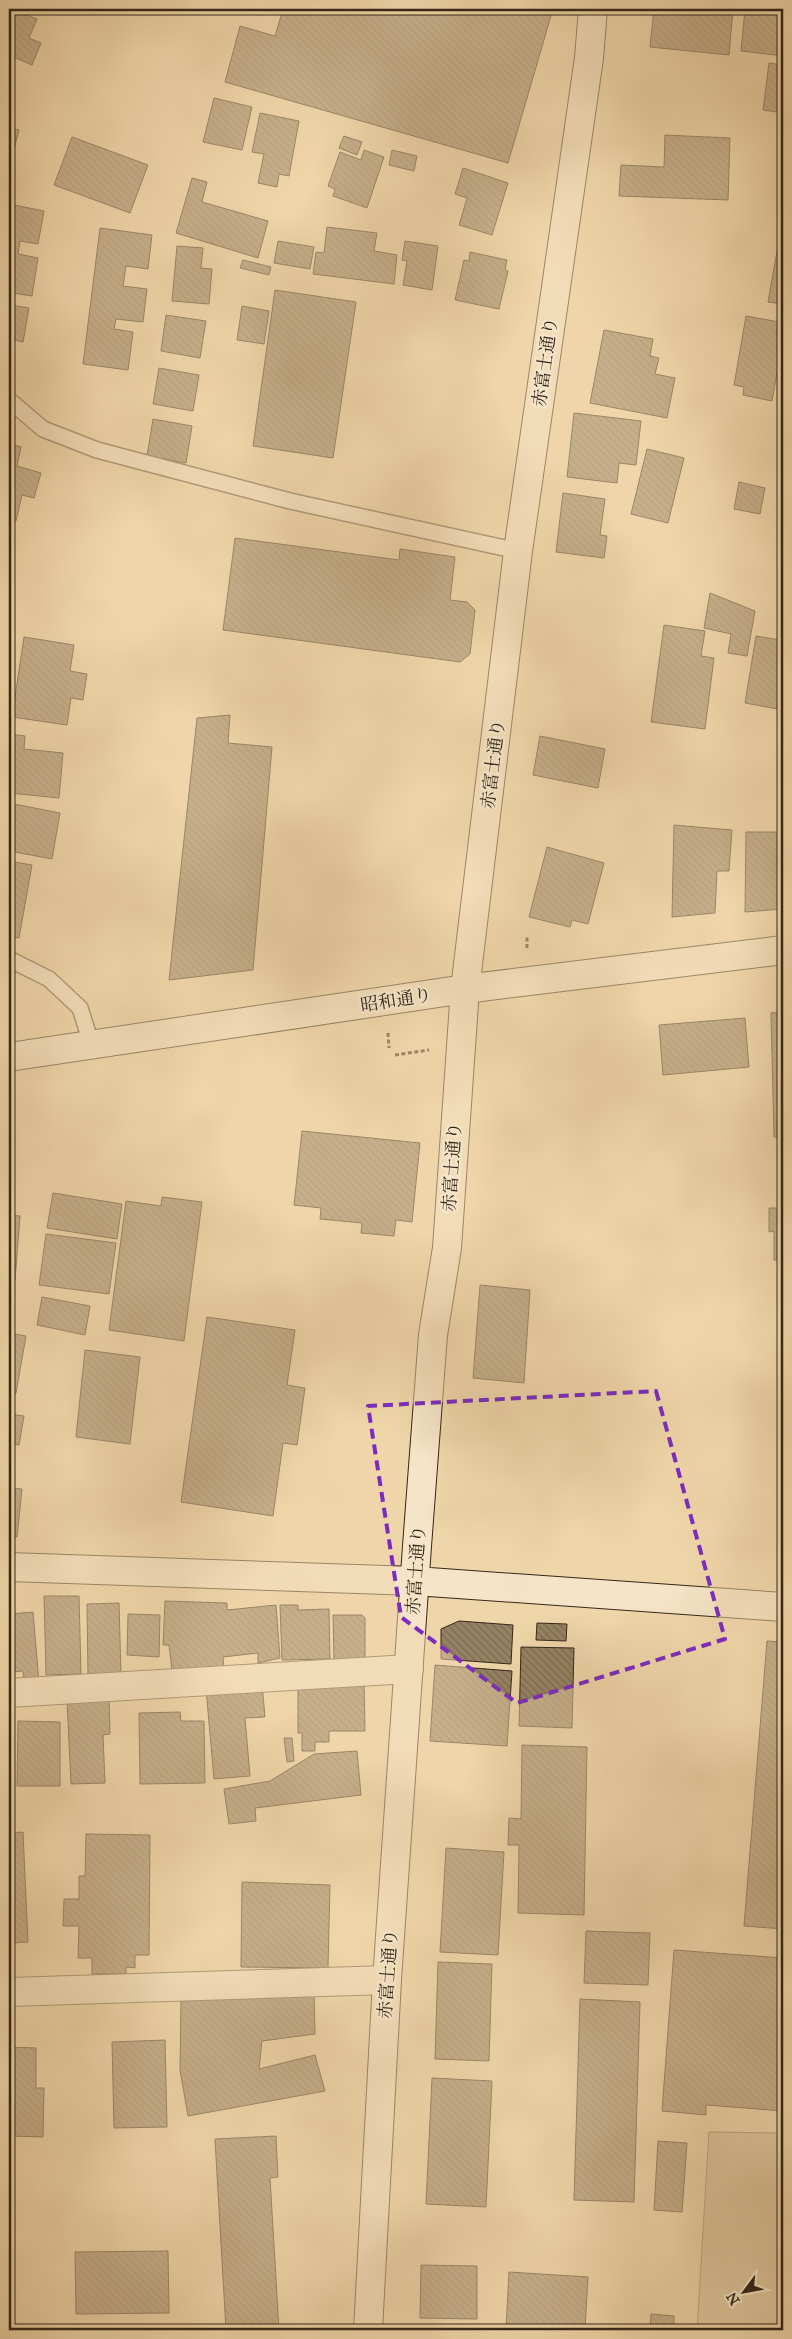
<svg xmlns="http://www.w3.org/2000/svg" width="792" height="2339" font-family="'IM FELL Great Primer','Noto Serif JP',serif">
	<defs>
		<pattern id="building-back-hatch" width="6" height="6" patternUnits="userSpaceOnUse" patternTransform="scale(1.25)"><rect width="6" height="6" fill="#958264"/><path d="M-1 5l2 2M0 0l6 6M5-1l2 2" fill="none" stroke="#7a6a52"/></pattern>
	</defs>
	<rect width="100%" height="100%" fill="#efd6a9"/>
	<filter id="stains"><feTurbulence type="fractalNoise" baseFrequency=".004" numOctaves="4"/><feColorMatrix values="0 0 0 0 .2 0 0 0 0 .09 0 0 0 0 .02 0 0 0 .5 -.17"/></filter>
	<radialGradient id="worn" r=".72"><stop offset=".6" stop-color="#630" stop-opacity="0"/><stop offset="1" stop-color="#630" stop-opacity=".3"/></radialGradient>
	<path fill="#cfb891" stroke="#827056" d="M709 2132 783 2133V2330H697Z"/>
	<path fill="url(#building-back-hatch)" stroke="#34271a" d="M9 9 37 19 29 38 41 43 32 65 9 55Z
		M283 9H553L508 163 225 82 240 26 275 36Z
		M654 9H733L729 55 650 47Z
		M745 9H783V56L741 51Z
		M769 63 783 65V113L763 110Z
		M214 98 252 107 242 150 203 142Z
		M260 113 299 121 289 176 279 174 277 187 258 183 264 154 252 152Z
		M9 128 19 130 9 169Z
		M665 135 730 138 728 200 619 196 621 165 664 167Z
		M344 136 362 142 357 155 339 148Z
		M72 137 148 165 130 213 54 185Z
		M364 150 384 157 367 208 333 196 335 189 328 186 340 152 361 160Z
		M392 150 417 156 414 171 389 165Z
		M463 168 508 183 492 235 459 225 467 198 455 194Z
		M192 178 207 182 202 202 268 221 258 258 176 233Z
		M9 204 44 211 38 244 20 241 18 254 38 258 32 296 13 293 10 305 29 308 23 342 9 339Z
		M782 223 783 224V304L768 302Z
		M327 227 377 233 374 251 397 255 394 284 313 274 316 252 324 253Z
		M100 228 152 235 148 269 126 266 123 286 147 289 143 322 116 319 114 329 133 332 128 370 83 364Z
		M278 241 314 247 310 269 274 263Z
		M405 241 438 246 432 290 403 285 407 261 402 260Z
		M177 246 203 248 201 268 212 269 209 304 172 301Z
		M470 252 507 260 505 270 508 271 499 309 455 300 464 260 469 261Z
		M243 260 271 267 269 275 240 268Z
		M275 290 356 302 333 458 253 446Z
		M242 306 269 311 264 344 237 340Z
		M166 315 206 321 200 358 161 351Z
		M746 316 779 322 776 335 783 336V340L772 401 743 395 744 387 734 385Z
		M604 330 653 339 650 356 659 358 655 374 675 378 667 418 590 403Z
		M159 368 199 375 193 411 153 404Z
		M574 413 641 421 636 465 619 463 617 483 567 477Z
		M153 419 192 426 186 463 147 456Z
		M9 443 21 447 17 466 41 473 34 498 22 495 16 521 9 519Z
		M647 449 684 458 668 523 631 514Z
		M739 482 765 488 760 514 734 509Z
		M563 493 605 499 600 535 607 536 604 558 556 552Z
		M783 514V536L778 535Z
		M235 538 399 560 400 549 455 557 450 600 467 602 475 610 470 654 460 662 223 630Z
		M710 593 755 611 747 656 728 653 731 634 704 628Z
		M664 625 705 631 701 656 714 658 705 729 651 722Z
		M756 636 780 640 778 650 783 651V710L745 703Z
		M24 637 74 645 70 671 87 674 83 700 71 698 67 725 12 717Z
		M230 715 228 743 272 747 253 970 169 980 197 718Z
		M9 734 25 736 24 749 63 753 59 798 9 793Z
		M540 736 605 749 598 788 533 775Z
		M9 803 60 813 52 859 9 851Z
		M674 825 732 830 729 871H717L715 913 672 917Z
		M746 832H783V909L745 912Z
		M547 847 604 863 588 924 572 920 570 927 529 917Z
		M9 861 32 865 19 938 9 936Z
		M783 1012V1137H774L771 1013Z
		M745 1018 749 1067 663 1075 659 1025Z
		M302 1131 420 1143 412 1222 396 1220 394 1236 361 1233 362 1223 320 1219 321 1208 294 1205Z
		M53 1193 122 1204 117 1239 47 1228Z
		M162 1197 202 1202 184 1341 109 1330 126 1201 161 1206Z
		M769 1208H783V1260H774V1231L769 1232Z
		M9 1215 20 1216 15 1281H9Z
		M46 1234 116 1243 109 1294 39 1285Z
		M480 1285 530 1290 524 1383 473 1378Z
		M42 1297 90 1306 85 1335 37 1325Z
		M207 1317 295 1330 287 1385 305 1388 297 1445 283 1443 273 1516 181 1502Z
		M9 1333 26 1336 16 1393 9 1392Z
		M85 1350 140 1357 130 1444 76 1437Z
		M9 1414 24 1416 19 1445 9 1444V1446Z
		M9 1488 22 1489 17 1537 9 1536Z
		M44 1596H79L81 1674 46 1675Z
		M165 1601 227 1603V1610L276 1605 280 1658 258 1663V1653L223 1657 224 1669 172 1671 169 1645H163Z
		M119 1603 121 1675 88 1676 87 1604Z
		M280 1605H298V1610L329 1609 330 1659 282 1660Z
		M33 1612 39 1683 24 1684 23 1671 9 1672V1614Z
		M128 1614 160 1615 159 1657 127 1655Z
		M333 1615H362L365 1618V1660L334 1661Z
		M459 1621 513 1625 511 1664 441 1659V1629Z
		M537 1623 567 1624 566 1641 536 1640Z
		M767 1641 783 1642V1929L744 1926Z
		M521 1647 574 1648 572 1728 519 1726Z
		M435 1665 512 1671 507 1746 430 1741Z
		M298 1679 364 1680 365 1731H329V1742H315V1751H302V1733H298Z
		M262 1684 265 1717 245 1718 250 1776 214 1779 206 1689Z
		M109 1698 110 1734 103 1735 105 1783 71 1784 67 1700Z
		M180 1712 181 1721H204L205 1783 140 1784 139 1713Z
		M18 1721 60 1722V1786H17Z
		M9 1737 13 1789H9Z
		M284 1738H292L294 1761 287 1762Z
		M522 1745 587 1747 584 1915 518 1913 519 1845H508L509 1818 521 1819Z
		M357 1751 361 1795 255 1808 256 1821 229 1824 224 1789 270 1781 314 1754Z
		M23 1832 28 1942 9 1943V1833Z
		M86 1834 150 1835 149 1955H135V1968L126 1967V1974H92V1958H78L79 1926H63L64 1899H79V1876H85Z
		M446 1848 504 1852 498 1955 440 1952Z
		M242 1882 330 1885 328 1968 241 1967Z
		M586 1931 650 1933 648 1985 584 1983Z
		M674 1950 783 1958V2111L706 2105V2115L662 2111Z
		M438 1962 492 1964 489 2061 435 2059Z
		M314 1992 315 2034 262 2041 259 2069 315 2055 325 2091 188 2116 180 2070 181 2001Z
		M580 1999 640 2002 634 2202 574 2200Z
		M165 2040 167 2127 114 2128 112 2042Z
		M9 2047 36 2048V2088H44L43 2137 9 2136Z
		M432 2078 492 2081 486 2207 426 2204Z
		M276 2136 278 2177 270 2178 279 2330H226L215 2139Z
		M658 2141 687 2143 682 2212 654 2210Z
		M168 2251 169 2313 76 2314 75 2252Z
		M421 2265 477 2266V2319L420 2318Z
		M509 2272 588 2277 585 2330H506Z
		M651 2314 674 2316V2330H650Z"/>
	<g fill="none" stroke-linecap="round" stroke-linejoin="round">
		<g stroke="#63533e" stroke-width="18">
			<path id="lane" d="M9 400 43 429 97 450 290 501 518 551
				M9 959 49 979 80 1008 92 1046"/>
		</g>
		<g stroke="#63533e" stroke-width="30">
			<path id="street" d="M9 1693 409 1669
				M9 1992 387 1980"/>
		</g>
		<g stroke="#34271a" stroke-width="30">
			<path id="secondary" d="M9 1057 465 989 783 950
				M9 1567 415 1581 783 1607
				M368 2330 387 1980 417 1546 433 1335 447 1248 465 989 518 551 589 58 593 9"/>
		</g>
		<path stroke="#34271a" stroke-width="3" stroke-dasharray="4 2.5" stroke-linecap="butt" d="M527 948V937
			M388 1033 389 1048
			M395 1055 429 1050"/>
		<use href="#lane" stroke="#f5e4c7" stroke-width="15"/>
		<use href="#street" stroke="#f5e4c7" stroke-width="28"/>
		<use href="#secondary" stroke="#f5e4c7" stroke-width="28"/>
	</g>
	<path d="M0 0H792V2339H0ZM656 1391 725 1639 517 1703 401 1617 368 1406Z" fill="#efd6a9" fill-opacity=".55" fill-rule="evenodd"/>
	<path fill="none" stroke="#7b2cbf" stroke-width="4" stroke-dasharray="10 6" stroke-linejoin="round" d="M656 1391 725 1639 517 1703 401 1617 368 1406Z"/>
	<g text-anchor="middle" stroke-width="4.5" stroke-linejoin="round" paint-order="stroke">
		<g font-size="18" fill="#34271a" stroke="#f5e4c7">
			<text transform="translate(545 362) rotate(-82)" y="6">赤富士通り</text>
			<text transform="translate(493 764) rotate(-83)" y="6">赤富士通り</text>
			<text transform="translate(396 1000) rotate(-9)" y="6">昭和通り</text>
			<text transform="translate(452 1167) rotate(-86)" y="6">赤富士通り</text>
			<text transform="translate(416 1570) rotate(-86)" y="6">赤富士通り</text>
			<text transform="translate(388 1974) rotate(-86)" y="6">赤富士通り</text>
		</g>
	</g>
	<rect width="792" height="2339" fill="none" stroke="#efd6a9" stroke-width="30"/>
	<rect x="10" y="10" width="772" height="2319" fill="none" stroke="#34271a" stroke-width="2.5"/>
	<rect x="15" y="15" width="762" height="2309" fill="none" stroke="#34271a"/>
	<g transform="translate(744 2292) rotate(238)" stroke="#f5e4c7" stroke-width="4" paint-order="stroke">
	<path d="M0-4L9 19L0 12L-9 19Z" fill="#34271a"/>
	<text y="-8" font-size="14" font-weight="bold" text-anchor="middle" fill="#34271a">N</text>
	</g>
	<rect width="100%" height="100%" filter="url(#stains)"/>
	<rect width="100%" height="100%" fill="url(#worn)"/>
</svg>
